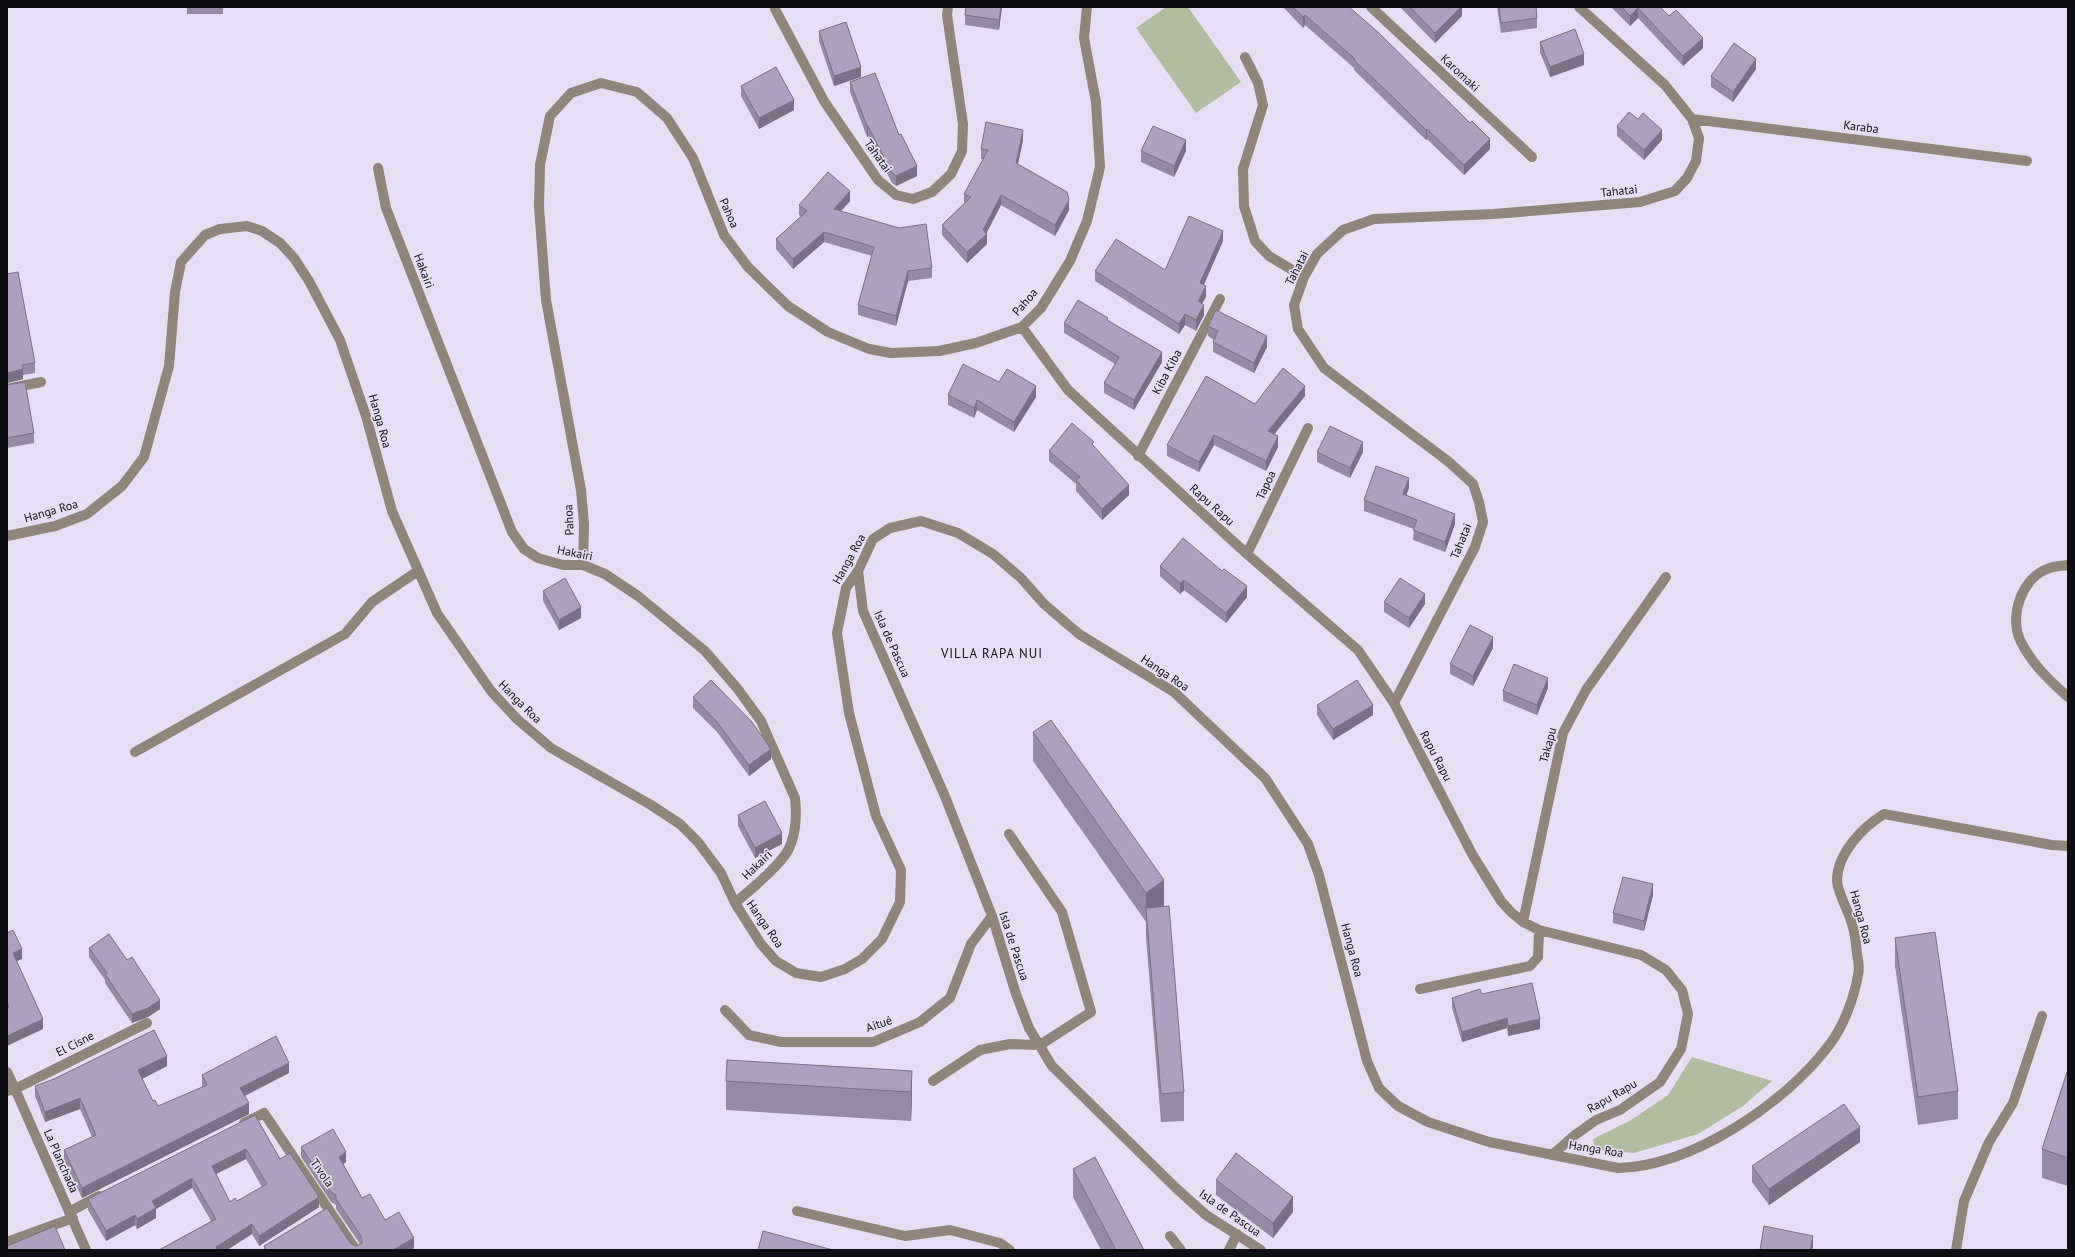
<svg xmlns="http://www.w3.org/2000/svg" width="2075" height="1257" font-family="'PT Sans',sans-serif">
	<rect width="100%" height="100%" fill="#e7def5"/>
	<path fill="#b2bd9f" d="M1166 7H1188L1241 82 1196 113 1136 28Z
		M1692 1057 1772 1081 1743 1106 1698 1134 1634 1153 1595 1150 1593 1139 1631 1120 1668 1095Z"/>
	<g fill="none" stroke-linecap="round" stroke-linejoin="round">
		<path stroke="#91847b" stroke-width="10" d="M1371 7 1532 157
			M775 9 824 101 878 180 896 195 913 199 932 192 951 174 962 151 963 124 947 15 948 7
			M1245 57 1258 83 1263 105 1243 169 1244 206 1255 241 1269 256 1304 277
			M1692 119 2027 161
			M378 168 386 208 512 532 524 549 538 558 563 565H583L605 574 638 596 705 651 737 688 761 721 795 798C797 816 796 840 785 855 773 872 751 889 735 903
			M1022 327 1068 390 1247 554 1358 650 1394 703 1472 854 1501 901 1511 912 1523 922 1539 930 1641 955 1666 970 1682 990 1688 1014 1681 1049 1660 1082 1620 1110 1596 1120 1575 1135 1552 1155
			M7 389 41 382
			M1138 456 1220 299
			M7 536 55 526 87 514 122 486 144 457 169 366 175 292 181 262 205 235 220 229 247 226 262 231 280 243 294 258 309 281 340 340 366 416 392 511 437 613 491 691 517 719 551 748 651 805 680 824 698 842 721 873 735 903 761 944 776 961 796 973 821 977 845 969 862 959 882 939 900 902 901 870 876 816 849 713 837 633 846 588 858 571 873 539 890 528 921 521 958 533 993 554 1021 578 1044 604 1079 634 1174 692 1265 778 1308 844 1319 875 1367 1061 1379 1088 1398 1106 1428 1122 1489 1142 1618 1168C1693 1166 1786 1103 1830 1044 1844 1025 1854 998 1858 975 1860 968 1858 960 1857 954 1856 941 1854 927 1849 915 1845 905 1838 892 1837 881 1837 853 1863 827 1884 814L2052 845 2068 846
			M1247 554 1308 428
			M583 565 584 524 581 490 546 300 539 207 540 165 550 116 571 93 601 83 637 92 667 118 693 158 724 235 748 267 788 306 828 332 869 349 891 353 939 351 976 343 1022 327 1041 308 1070 261 1087 221 1100 167 1096 102 1084 38 1087 7
			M2068 565C2062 566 2055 566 2050 568 2022 576 2008 617 2021 642 2032 664 2050 681 2068 697
			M858 571 863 611 944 794 992 916 1016 994 1029 1028 1052 1066 1177 1189 1206 1215 1261 1250
			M1394 703 1475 547 1483 522 1479 502 1473 484 1449 462 1324 368 1298 329 1294 305 1304 277 1317 254 1343 230 1374 219 1494 214 1640 202 1675 191 1687 178 1696 161 1699 138 1692 119 1665 85 1579 7
			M135 752 345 634 372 602 418 571
			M1523 922 1563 733 1586 690 1666 577
			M1420 989 1530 966 1538 957 1539 930
			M725 1010 749 1035 781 1042H873L920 1022 950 998 971 944 992 916
			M7 1072 15 1089 147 1023
			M933 1081 980 1050 1010 1044 1040 1045 1091 1012 1062 912 1009 834
			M7 1091 15 1089 86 1250
			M244 1123 264 1113 356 1250
			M797 1211 905 1236 950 1230 1000 1243 1010 1250
			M69 1212 99 1196
			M1170 1236 1181 1250
			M7 1242 73 1218
			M1229 1250 1237 1234
			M1956 1250 1964 1201 1989 1142 2013 1103 2042 1016"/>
	</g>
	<path fill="#9689a3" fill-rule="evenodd" d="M187 7H223V14H187Z
		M966 7H1002L999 30 965 25V15Z
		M1283 7H1349L1490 149 1464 175 1427 139 1426 140 1399 114 1354 70V68L1305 25 1303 28Z
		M1400 7H1462V16L1435 43Z
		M1497 7H1536L1537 18V28L1501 33Z
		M1611 7H1660L1703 48 1683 66 1638 18 1630 26Z
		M819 31 861 77 834 86 819 41Z
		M1540 42 1584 65 1550 77 1540 52Z
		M1756 69 1733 102 1711 87V76Z
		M850 82 899 135 917 176 896 186 892 183 868 136 867 137 850 92Z
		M741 86 794 110 759 129 741 96Z
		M1617 126 1662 140 1644 160 1617 136Z
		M1023 140 1018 164 1069 210 1055 236 1001 205 986 233 987 244 967 263 942 235V225L964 204V194L983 159H981V149Z
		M1141 151H1186L1174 177 1141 162Z
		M850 201 841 211 932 268V278L908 281 896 326 858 315V305L872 256 824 242 793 269 776 249V239L801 217 799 215V205Z
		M1223 241 1203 285 1206 297 1202 303 1204 315 1196 331 1185 325 1179 334 1095 281V271L1165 270Z
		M7 274 35 363V373L23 375V379L7 383Z
		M1108 321 1162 362 1134 410 1104 393V383L1115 364 1064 333V323Z
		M1208 326 1267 347 1254 373 1213 352V342L1214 340 1208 336Z
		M999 382 1036 397 1014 432 977 410 974 418 948 405V395Z
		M7 385 34 433V443L7 448Z
		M1305 396 1274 434 1278 447 1266 471 1214 445 1199 472 1167 456V445L1255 404Z
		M1094 447 1129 495 1102 520 1076 491V484L1049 461V451Z
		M1317 452H1363L1350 478 1317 462Z
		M1409 488 1406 495 1455 524 1445 552 1413 540 1414 529 1364 511V500Z
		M1160 566 1222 571 1247 597 1226 623 1184 590 1180 594 1160 576Z
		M543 591 581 618 559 630 543 601Z
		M1384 602 1425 604 1409 628 1384 612Z
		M1493 648 1473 686 1450 674V664Z
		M1548 688 1537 715 1503 701V691Z
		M693 697 771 759 749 776 717 732 693 708Z
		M1317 705 1373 715 1333 740 1317 715Z
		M1033 732 1164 907 1184 1092V1121L1161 1122 1146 937V922L1033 761Z
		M738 815 782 844 755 858 738 826Z
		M1653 895 1644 931 1613 923V913Z
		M1895 938 1958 1091V1119L1918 1125 1895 966Z
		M89 948 127 960 160 1009 148 1017 132 1023 105 983V980L89 957Z
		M1482 994 1540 1029 1508 1036 1507 1028 1462 1042 1452 1008V998Z
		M167 1066 142 1079 153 1101 158 1106 202 1087V1075L289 1073 245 1096 249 1114 82 1198 64 1160V1150L92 1137 80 1109 45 1122 35 1096V1086Z
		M2068 1069V1186L2042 1178V1149Z
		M912 1071V1100L911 1121 726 1110V1081Z
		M255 1115 280 1159 319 1207 259 1246 252 1234 227 1250H159L211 1221 192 1188 156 1209V1218L137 1229 135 1225 106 1241 88 1210V1199ZM246 1159 262 1187 237 1201 230 1202 216 1174Z
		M1860 1142 1769 1205 1752 1182V1166Z
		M301 1147 346 1162 343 1164 362 1198 414 1248 411 1250H264V1246L351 1244 357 1246 360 1244 336 1209V1205L331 1202 301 1157Z
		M1073 1169 1144 1250H1101L1073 1197Z
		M1216 1180 1293 1212 1273 1238 1216 1195Z"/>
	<path fill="#7a6f85" d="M1001 7H1002L999 30V20Z
		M1461 7H1462V16L1435 43V33Z
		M1638 8V18L1630 26V16Z
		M1305 15V25L1303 28V17Z
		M1703 38V48L1683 66V56Z
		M1584 54V65L1550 77V67Z
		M1756 59V69L1733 102V92Z
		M861 67V77L834 86V76Z
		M794 100V110L759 129V118Z
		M867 126H868V136L867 137Z
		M1427 129V139L1426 140V130Z
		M1023 130V140L1016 173V163Z
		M1662 130V140L1644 160V150Z
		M1490 139V149L1464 175V165Z
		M1186 140V151L1174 177V166Z
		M917 166V176L896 186V176Z
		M850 191V201L834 219V209Z
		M1001 195V205L985 236 987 234V244L967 263V252L983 230Z
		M1069 200V210L1055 236V225Z
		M1223 231V241L1200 294V283Z
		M824 232V242L793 269V259Z
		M908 271V281L896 326V316Z
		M1206 286V297L1198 311V301Z
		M1204 305V315L1196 331V320Z
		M1185 314V325L1179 334V324Z
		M1267 336V347L1254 373V363Z
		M1162 352V362L1134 410V400Z
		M23 369V379L7 383V373Z
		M1036 386V397L1014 432V422Z
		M1305 386V396L1268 442V431Z
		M977 400V410L974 418V408Z
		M1214 435V445L1199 472V462Z
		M1278 436V447L1266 471V461Z
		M1363 442V452L1350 478V468Z
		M1409 478V488L1403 504V494Z
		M1129 485V495L1102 520V509Z
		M1455 514V524L1445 552V542Z
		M1184 580V590L1180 594V583Z
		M1247 586V597L1226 623V613Z
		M1425 594V604L1409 628V618Z
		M581 607V618L559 630V620Z
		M1493 637V648L1473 686V676Z
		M1548 678V688L1537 715V705Z
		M1373 705V715L1333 740V729Z
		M771 749V759L749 776V765Z
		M782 833V844L755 858V848Z
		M1164 880V909L1146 908V922V893Z
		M1653 884V895L1644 931V921Z
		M22 949V959L13 963V953Z
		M160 1000V1009L148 1017 132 1023V1014Z
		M1507 1018V1028L1462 1042V1032Z
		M43 1019V1029L7 1046V1036Z
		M1540 1019V1029L1508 1036V1026Z
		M167 1056V1066L138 1081V1070Z
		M289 1063V1073L240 1098V1088Z
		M912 1071V1100L911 1121V1092Z
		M80 1098V1109L45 1122V1112Z
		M249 1103V1114L82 1198V1188Z
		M1860 1127V1142L1769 1205V1189Z
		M246 1149V1159L212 1176V1166Z
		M346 1152V1162L339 1167V1157Z
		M192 1178V1188L156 1209V1218L137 1229V1219L152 1201Z
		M319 1197V1207L259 1246V1236Z
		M1293 1197V1212L1273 1238V1223Z
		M135 1215V1225L106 1241V1231Z
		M252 1224V1234L227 1250H216V1247Z
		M1813 1236V1247L1812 1250H1810Z
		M414 1238V1248L411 1250H393Z"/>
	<path fill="#af9fbe" stroke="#7a6f85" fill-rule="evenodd" d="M966 7H1001L999 20 965 15Z
		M1293 7H1349L1379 33 1470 123 1472 121 1490 139 1464 165 1427 129 1426 130 1399 103 1354 60 1355 59 1305 15 1303 17Z
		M1410 7H1461L1435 33Z
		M1499 7H1536L1537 18 1501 23Z
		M1622 7H1660L1669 16 1676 10 1703 38 1683 56 1638 8 1630 16Z
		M846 22 861 67 834 76 819 31Z
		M1575 29 1584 54 1550 67 1540 42Z
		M1734 43 1756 59 1733 92 1711 76Z
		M776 67 794 100 759 118 741 86Z
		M875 73 899 135 901 134 917 166 896 176 892 173 868 126H867L850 82Z
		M1629 112 1638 119 1643 113 1662 130 1644 150 1617 126Z
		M986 122 1023 130 1016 163 1067 192 1069 200 1055 225 1001 195 983 230 987 234 967 252 942 225 971 197 964 194 988 150 981 149Z
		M1153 126 1186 140 1174 166 1141 151Z
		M828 172 850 191 834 209 899 228 926 224 932 268 908 271 896 316 858 305 874 247 824 232 793 259 776 239 807 211 799 205Z
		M1189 216 1223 231 1200 283 1206 286 1198 301 1204 305 1196 320 1185 314 1179 324 1095 271 1116 239 1165 270Z
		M18 272 35 363 22 365 23 369 7 373V274Z
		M1078 300 1108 318 1107 320 1162 352 1134 400 1104 383 1119 357 1064 323Z
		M1216 310 1267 336 1254 363 1213 342 1218 331 1208 326Z
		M963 364 999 382 1007 369 1036 386 1014 422 977 400 974 408 948 395Z
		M1283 368 1305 386 1268 431 1278 436 1266 461 1214 435 1199 462 1167 445 1206 376 1255 404Z
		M25 382 34 433 7 438V385Z
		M1072 423 1094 442 1092 444 1129 485 1102 509 1076 480 1080 477 1049 451Z
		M1330 426 1363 442 1350 468 1317 452Z
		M1376 466 1409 478 1403 494 1455 514 1445 542 1413 530 1417 520 1364 500Z
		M1183 538 1222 571 1224 569 1247 586 1226 613 1184 580 1180 583 1160 566Z
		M565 578 581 607 559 620 543 591Z
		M1400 578 1425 594 1409 618 1384 602Z
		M1470 625 1493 637 1473 676 1450 664Z
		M1514 664 1548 678 1537 705 1503 691Z
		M711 680 752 722 771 749 749 765 717 722 693 697Z
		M1357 680 1373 705 1333 729 1317 705Z
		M1051 720 1164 880 1146 893 1033 732Z
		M765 801 782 833 755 848 738 815Z
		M1623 877 1653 884 1644 921 1613 913Z
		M1169 906 1184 1092 1161 1094 1146 908Z
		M13 930 22 949 13 953 43 1019 7 1036V1008L9 1007 7 1003V933Z
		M1935 932 1958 1091 1918 1097 1895 938Z
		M109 934 127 960 132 957 160 1000 148 1008 132 1014 105 974 107 973 89 948Z
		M1532 983 1540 1019 1508 1026 1507 1018 1462 1032 1452 998 1480 989 1482 994Z
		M154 1030 167 1056 138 1070 153 1101 155 1100 158 1106 207 1085 202 1075 276 1036 289 1063 240 1088 249 1103 82 1188 64 1150 96 1135 80 1098 45 1112 35 1086 54 1079Z
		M727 1060 912 1071 911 1092 726 1081Z
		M2068 1069V1158L2042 1149Z
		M1844 1104 1860 1127 1769 1189 1752 1166Z
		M255 1115 280 1159 290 1153 319 1197 259 1236 252 1224 216 1247 218 1250H159L216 1219 192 1178 152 1201 156 1208 137 1219 135 1215 106 1231 88 1199ZM246 1149 267 1184 237 1201 235 1198 230 1202 212 1166Z
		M333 1129 346 1152 339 1157 362 1198 370 1194 385 1220 399 1212 414 1238 393 1250H266L264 1246 327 1208 351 1244 357 1246 362 1243 361 1236 336 1199V1195L331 1192 301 1147Z
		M1236 1153 1293 1197 1273 1223 1216 1180Z
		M1095 1157 1144 1250H1116L1073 1169Z
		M55 1226 65 1250H7V1246Z
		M1764 1226 1813 1236 1810 1250H1760Z
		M763 1231 833 1250H758Z"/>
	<g text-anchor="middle" stroke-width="3.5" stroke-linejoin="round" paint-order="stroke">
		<g font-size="12" fill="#100e15" stroke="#e7def5">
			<text transform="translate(1460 73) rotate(43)" y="4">Karomaki</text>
			<text transform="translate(1861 127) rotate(7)" y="4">Karaba</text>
			<text transform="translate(878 156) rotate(54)" y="4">Tahatai</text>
			<text transform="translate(1619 191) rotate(-6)" y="4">Tahatai</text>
			<text transform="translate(729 213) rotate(66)" y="4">Pahoa</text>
			<text transform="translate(1297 268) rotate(-63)" y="4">Tahatai</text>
			<text transform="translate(424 271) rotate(69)" y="4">Hakairi</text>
			<text transform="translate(1025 302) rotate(-49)" y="4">Pahoa</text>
			<text transform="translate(1167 372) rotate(-62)" y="4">Kiba Kiba</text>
			<text transform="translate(380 421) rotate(74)" y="4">Hanga Roa</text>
			<text transform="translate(1266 485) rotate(-65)" y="4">Tapoa</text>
			<text transform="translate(1212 505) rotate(42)" y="4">Rapu Rapu</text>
			<text transform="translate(51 511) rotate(-16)" y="4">Hanga Roa</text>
			<text transform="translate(569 520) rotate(-93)" y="4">Pahoa</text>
			<text transform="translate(1461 541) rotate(-68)" y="4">Tahatai</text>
			<text transform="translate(575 553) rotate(11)" y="4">Hakairi</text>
			<text transform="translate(849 559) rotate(-61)" y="4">Hanga Roa</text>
			<text transform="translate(892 644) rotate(66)" y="4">Isla de Pascua</text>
			<text transform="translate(1165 673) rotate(34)" y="4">Hanga Roa</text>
			<text transform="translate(520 702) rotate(45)" y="4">Hanga Roa</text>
			<text transform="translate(1548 745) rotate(-75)" y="4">Takapu</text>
			<text transform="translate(1436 756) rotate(62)" y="4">Rapu Rapu</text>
			<text transform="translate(757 865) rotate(-44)" y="4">Hakairi</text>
			<text transform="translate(1861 917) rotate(75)" y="4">Hanga Roa</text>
			<text transform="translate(765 924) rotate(55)" y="4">Hanga Roa</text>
			<text transform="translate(1014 946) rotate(72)" y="4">Isla de Pascua</text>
			<text transform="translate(1352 950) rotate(75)" y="4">Hanga Roa</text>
			<text transform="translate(879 1024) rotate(-19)" y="4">Aitué</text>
			<text transform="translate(75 1044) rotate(-27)" y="4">El Cisne</text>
			<text transform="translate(1612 1096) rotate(-30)" y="4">Rapu Rapu</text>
			<text transform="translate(1596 1149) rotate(9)" y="4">Hanga Roa</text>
			<text transform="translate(61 1161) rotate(66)" y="4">La Planchada</text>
			<text transform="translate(322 1173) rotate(55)" y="4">Tivola</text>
			<text transform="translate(1230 1213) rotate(35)" y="4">Isla de Pascua</text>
		</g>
		<g font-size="13" letter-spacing="1" fill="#100e15" stroke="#e7def5">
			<text x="992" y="658">VILLA RAPA NUI</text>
		</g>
	</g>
	<rect width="2075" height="1257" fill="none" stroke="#100e15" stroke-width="16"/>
</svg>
